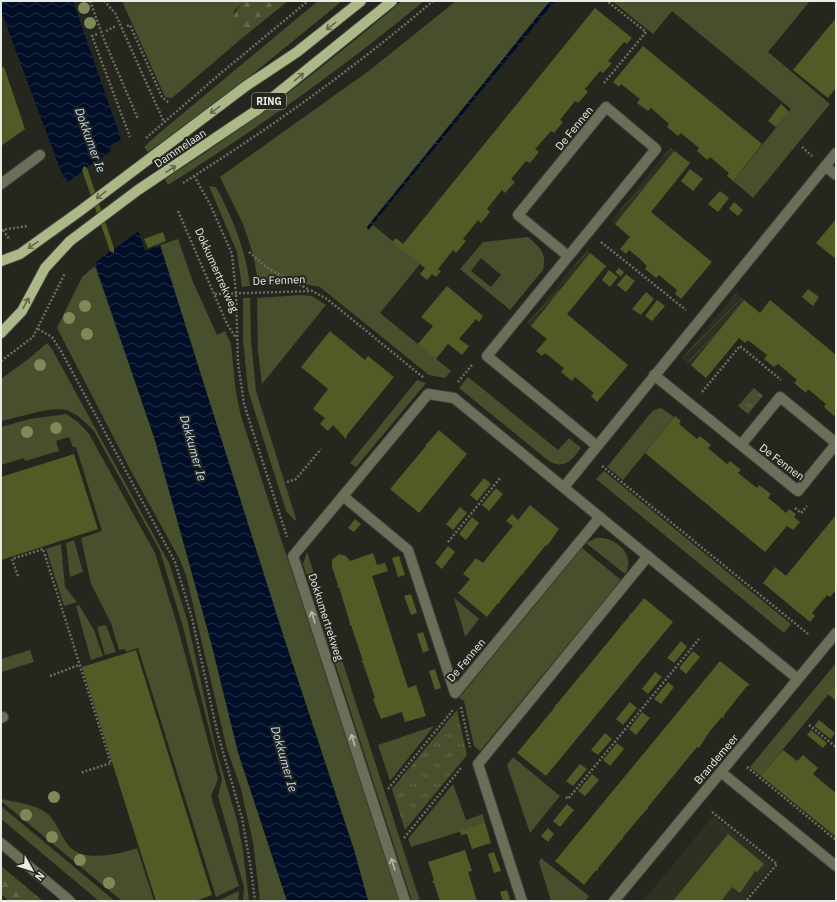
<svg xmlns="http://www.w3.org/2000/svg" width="837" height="902" font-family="'IBM Plex Sans',sans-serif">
	<defs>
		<pattern id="industrial-furrows" width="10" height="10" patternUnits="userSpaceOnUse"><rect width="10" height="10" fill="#2e3122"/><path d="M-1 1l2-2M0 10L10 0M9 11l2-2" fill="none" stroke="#424537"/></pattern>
		<pattern id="forest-firs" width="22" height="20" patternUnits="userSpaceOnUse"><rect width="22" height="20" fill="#474f2d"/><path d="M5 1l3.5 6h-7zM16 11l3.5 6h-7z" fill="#62684b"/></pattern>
		<pattern id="park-tufts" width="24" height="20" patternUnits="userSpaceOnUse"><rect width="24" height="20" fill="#474f2d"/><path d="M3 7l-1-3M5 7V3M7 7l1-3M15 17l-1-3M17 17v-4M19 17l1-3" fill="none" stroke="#62684b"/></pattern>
		<pattern id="water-waves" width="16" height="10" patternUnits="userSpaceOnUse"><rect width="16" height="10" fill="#000e28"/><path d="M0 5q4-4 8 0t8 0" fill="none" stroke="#253147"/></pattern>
	</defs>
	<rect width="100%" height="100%" fill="#25271e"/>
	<path fill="#2e3122" d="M713 816 773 864 743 901H643Z"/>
	<path fill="url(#industrial-furrows)" d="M671 147 691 163 630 237 611 221Z
		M587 250 607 266 547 339 527 323Z
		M736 293 760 313 706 378 682 358Z"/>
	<path fill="#474f2d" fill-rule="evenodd" d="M122 1H244L234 11 236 32 241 39 172 98 165 97Z
		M318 1H342L249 77 148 152 144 147 157 135Z
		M402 1H424C343 68 257 129 168 185L165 179C249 126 326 65 402 1Z
		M456 1H550L367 227 369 229 373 225 420 264 380 313 451 371 445 378 429 375 320 287 304 284 259 286 253 254 243 224 220 177 370 70Z
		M612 1H810L768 52 830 104 753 198 733 181 791 109 672 11 653 34Z
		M209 186 216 187C233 219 246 250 250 286L242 287 237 252Z
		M528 237C540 247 547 253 543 270L510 310 460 269 483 242ZM481 258 501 275 491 287 471 271Z
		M178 239 193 282 217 335 225 331 231 344 236 393 241 416 399 901H368L354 850 284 638 160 245Z
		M95 266 155 440 211 642 238 752 287 901H260L253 842 247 816 241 789 227 749 186 575 179 558 131 471 57 328 82 277Z
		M301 295 312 296 326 305 262 384 258 352 257 298Z
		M243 298H250L251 340 256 391 296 519 295 521 286 511 248 390 243 339Z
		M47 343 52 349 169 563 187 619 216 750 237 820 243 851 249 901H243L244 887 218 796 222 779 183 627 160 551 94 431C86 423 77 413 66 410 52 406 16 418 1 421V379L31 357Z
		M468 377 558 450 569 438 581 448C572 460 565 469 550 462L459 388Z
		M417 380 426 383 356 467 350 463Z
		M661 408 674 417 623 480 607 467 649 415 654 410Z
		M66 414 78 422 89 434 155 553 178 628 218 779 211 796 239 886 216 897 138 648 126 652 125 649 119 650 111 623 91 584 81 538 102 531 76 447H73L69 437 56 441 59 451 25 461 24 458 1 465V427L30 419Z
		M604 471 791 624 784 633 596 479Z
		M596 538C615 536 637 555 625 574L586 543Z
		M74 540 83 572 70 577 66 543Z
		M61 544 65 587 77 602 64 606 46 549Z
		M582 548 621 580 480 751 474 746 464 701 459 698Z
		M307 552 420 901H412L303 564Z
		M454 598 479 619 466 636H465Z
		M79 605 94 630 103 656 91 660 76 606Z
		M106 625 116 652 105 655 97 627Z
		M30 650 34 662 1 672V659Z
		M836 663V685L761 776 750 767Z
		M434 726 390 781 378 745Z
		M513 757 560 796 530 833 507 765Z
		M453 784 466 820 483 814 485 824 411 847 408 839Z
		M1 799C14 802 34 804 45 812 57 820 60 836 69 846 83 863 120 854 137 848L154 901H122L1 801Z
		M1 806 115 901H99L1 819Z
		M541 858 589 896 585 901H551L539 862Z
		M239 891 238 901H217Z"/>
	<path fill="url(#forest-firs)" d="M244 1H288L241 39C230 23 231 15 244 1Z
		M1 866 43 901H9L1 894Z"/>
	<path fill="url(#park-tufts)" d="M754 388 763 396 748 414 738 406Z
		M457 710 467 755 405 830 392 789Z"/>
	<path fill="url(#water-waves)" fill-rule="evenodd" d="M1 1H73L121 139 110 148 145 251 160 245 284 638 354 850 368 901H287L238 752 211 642 155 440 66 178 63 177 1 11ZM84 166 87 168 114 248 113 253 110 251 82 170Z
		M550 1H555L368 230 367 227Z"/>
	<path fill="#25271e" d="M121 139 122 141 112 149 140 230 113 250 85 169 111 151 110 148Z
		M84 170 112 250 96 262 97 265 94 268V262L65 179 62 178H66L68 182Z"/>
	<path fill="#515b25" d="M595 8 632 38 627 44 624 42 608 61 612 63 603 73 600 71 585 89 588 92 578 103 575 101 560 120 563 122 554 133 551 131 535 149 539 152 530 163 526 161 511 179 515 182 505 193 502 190 487 209 490 212 486 217 481 223 478 220 463 239 466 241 456 253 453 250 438 269 441 271 436 277 432 274 427 280 420 274 425 268 392 242 396 238 403 244Z
		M836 18V88L828 98 793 70Z
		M643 46 762 144 733 181 727 176 729 173 710 157 707 160 697 151 699 148 681 133 678 136 667 127 669 124 651 108 648 111 637 103 640 99 621 84 619 87 613 82Z
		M4 67 25 129 1 146V68Z
		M781 104 789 112 776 127 768 121Z
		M674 151 690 163 651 212 712 262 681 299 675 294 677 290 659 275 656 278 645 269 647 266 639 258 629 250 626 254 620 249 630 237 615 224Z
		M84 166 87 168 114 248V253L110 251 82 170Z
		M690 169 703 179 693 191 681 181Z
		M720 191 729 198 718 212 708 204Z
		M734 202 743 210 738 216 729 209Z
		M836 219V259L816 243Z
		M163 232 166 241 148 248 144 239Z
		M590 253 606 266 567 314 628 365 597 402 591 396 594 393 575 377 572 381 561 372 564 368 555 361 545 353 542 356 536 351 547 339 531 326Z
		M619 268 624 272 621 277 615 272Z
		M609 270 618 277 610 287 602 280Z
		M626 274 635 281 626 292 617 285Z
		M447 286 483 316 479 322 476 319 459 339 469 346 462 355 448 344 436 359 418 344 433 326 421 317Z
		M808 289 819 297 813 306 802 297Z
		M646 292 654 299 641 315 632 309Z
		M657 300 665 306 652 321 645 316Z
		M744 300 760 313 770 300 836 355V414L834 416 824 407 826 404 808 389 806 393 794 383 797 380 778 364 774 367 764 359 767 355 748 340 745 343 739 338 706 378 691 365Z
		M330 331 365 360 368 356 394 377 347 435 346 439 333 425 328 431 320 424 325 418 313 409 328 389 301 367Z
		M675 416 681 421 679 424 697 439 700 436 711 445 708 448 727 464 730 461 741 470 738 473 757 488 759 485 771 494 768 498 777 505 786 513 789 509 796 514 794 517 800 522 793 530 787 526 765 552 645 453Z
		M439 430 467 454 419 513 390 489 426 446V443L427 444Z
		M74 454 98 529 1 560V477Z
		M484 478 491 484 477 501 470 495Z
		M496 488 503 494 489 511 482 505Z
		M530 505 559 529 547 546 546 545 524 572 523 575 522 574 500 601 499 604 498 603 487 617 458 593 470 579 463 574 476 558 483 563 494 549 513 526 506 521 512 514 518 520Z
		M460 507 467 513 453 530 446 524Z
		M836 515V590L830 597 827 595 812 613 815 616 810 622 763 583 775 567 786 576Z
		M472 517 479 523 466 540 459 534Z
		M355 519 361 524 354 532 348 528Z
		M448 546 455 552 442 569 435 563Z
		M373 553 377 565 385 563 388 571 372 576 378 594 408 688 416 685 426 716 405 722 402 712 381 719 373 699 375 698 363 663 361 661H363L351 625H349L350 623 339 587 337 588 338 585 332 567V560L339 554 346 556 350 561Z
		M399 556 405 575 398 577 392 558Z
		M411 594 417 613 411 615 404 596Z
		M644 598 673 622 546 776 517 753 555 707V704L556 705 580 676V674L581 675 630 615 629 614 632 613Z
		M423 632 429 650 423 653 417 634Z
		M681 641 687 647 674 663 667 658Z
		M136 650 212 895 195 901H156L82 667Z
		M693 651 700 657 686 674 679 668Z
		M720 661 750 685 747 686 724 715V718L722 717 710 731 699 748 697 747 648 807V810L647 809 623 837V840L622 839 598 868V871L596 870 584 885 555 861Z
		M435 669 441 688 435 690 429 671Z
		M655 672 662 677 648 694 642 689Z
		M668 682 674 687 661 704 654 699Z
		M836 685V701L828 694Z
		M630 702 637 708 623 725 616 719Z
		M642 712 650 718 636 735 629 729Z
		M819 720 835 733 831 739 814 726Z
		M811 730 827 743 823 748 807 735Z
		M605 733 612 739 598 755 591 750Z
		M617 743 624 749 610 766 603 760Z
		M783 750 797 761 803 755 818 768 813 774 836 793 835 836 761 776Z
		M580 764 587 769 573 786 566 781Z
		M592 774 599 780 585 796 578 791Z
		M567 804 574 810 560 827 553 821Z
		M485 823 491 843 472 849 467 834 461 835 460 831Z
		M548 828 554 834 548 842 541 836Z
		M728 834 764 864 757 872 755 871 740 893 732 887 722 900 723 901H673Z
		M465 850 472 871 468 872 477 901H440L434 883 432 882 434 880 428 862Z
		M494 852 501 871 494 873 488 854Z
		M507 890 510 899V901H503L500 892Z"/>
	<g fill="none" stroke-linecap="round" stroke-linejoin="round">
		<g stroke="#40423a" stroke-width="12">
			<path id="minor" d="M825 166 836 175
				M1 184 40 155
				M568 256 518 215 606 107 656 149 487 356 597 446
				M654 375 798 491 836 444
				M741 445 780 397 836 443
				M564 487 836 153
				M343 496 408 550 455 693 600 517
				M1 718 3 717
				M722 773 836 866
				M1 843 70 901
				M405 901 293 556 428 394 454 398 798 679
				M522 901 478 764 648 556
				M614 901 836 633"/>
		</g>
		<g stroke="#40423a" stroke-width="12">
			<path id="major" d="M1 261 20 254 80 211 246 86 297 52 361 1
				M1 333 22 311 45 268 70 241 138 190 257 110 392 1"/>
		</g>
		<path stroke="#6c6e66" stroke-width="2.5" stroke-dasharray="2 2" stroke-linecap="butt" d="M90 1 105 42 138 119
			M104 1 115 13 164 122
			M127 26 130 25 162 97 169 103
			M106 31 116 26
			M97 34 92 36 130 137
			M604 83 646 32 607 1
			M146 138 221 73 308 1
			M802 147 812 156
			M194 176 210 204 232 254 236 293 238 362 244 404 287 537
			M183 183C269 129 356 67 433 1
			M178 211 227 324 236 338
			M1 230 28 226
			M3 230 10 240
			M601 242 686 310
			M249 252 269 269 310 290
			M215 294 312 291 327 299 424 378
			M38 329 52 337 61 351 175 562 192 618 217 731 242 818 251 869 255 901
			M1 361 33 337 65 273
			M458 382 472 365
			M702 392 740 346 781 380
			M602 466 808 634
			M287 482 296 479 321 449
			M795 508 801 513 807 506
			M448 542 501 477
			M18 576 12 559 43 549 111 763 80 773
			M50 676 79 665
			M461 707 470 747
			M809 725 836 747
			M747 767 836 840
			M388 789 453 710
			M566 797 568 799 699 639
			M712 812 777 864 746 901
			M404 838 461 768"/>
		<use href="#minor" stroke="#696f58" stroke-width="10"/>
		<use href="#major" stroke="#adb888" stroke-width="10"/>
	</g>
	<g fill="#7f8958">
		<circle cx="84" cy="8" r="6"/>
		<circle cx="90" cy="23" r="6"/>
		<circle cx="85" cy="306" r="6"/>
		<circle cx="69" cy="318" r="6"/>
		<circle cx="87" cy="334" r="6"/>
		<circle cx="40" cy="365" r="6"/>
		<circle cx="56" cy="428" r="6"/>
		<circle cx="27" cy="432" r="6"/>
		<circle cx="54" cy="797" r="6"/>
		<circle cx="26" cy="815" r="6"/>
		<circle cx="52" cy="837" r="6"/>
		<circle cx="80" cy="860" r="6"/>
		<circle cx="109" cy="883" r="6"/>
	</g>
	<defs><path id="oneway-shaft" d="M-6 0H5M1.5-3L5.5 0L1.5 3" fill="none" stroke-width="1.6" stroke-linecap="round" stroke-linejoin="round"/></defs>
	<g stroke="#62684e">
		<use href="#oneway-shaft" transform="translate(331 26) rotate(142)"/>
		<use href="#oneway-shaft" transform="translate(299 77) rotate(-39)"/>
		<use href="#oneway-shaft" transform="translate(215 110) rotate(143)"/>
		<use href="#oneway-shaft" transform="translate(171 169) rotate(-33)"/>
		<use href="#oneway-shaft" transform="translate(101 195) rotate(142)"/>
		<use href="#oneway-shaft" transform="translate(33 245) rotate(145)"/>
		<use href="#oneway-shaft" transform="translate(26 303) rotate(-61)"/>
	</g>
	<g stroke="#b6b9ad">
		<use href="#oneway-shaft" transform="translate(313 617) rotate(-108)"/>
		<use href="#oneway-shaft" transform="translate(353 740) rotate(-108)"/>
		<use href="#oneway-shaft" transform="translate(393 864) rotate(-108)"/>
	</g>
	<g text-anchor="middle" stroke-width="4" stroke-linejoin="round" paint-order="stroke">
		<rect fill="#25271e" stroke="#aeb0a9" stroke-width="1" x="252" y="93" width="34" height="16" rx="3"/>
		<g font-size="10" font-weight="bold" fill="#e9ebe5">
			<text x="269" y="105">RING</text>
		</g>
		<g font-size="11" fill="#e9ebe5" stroke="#25271e">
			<text transform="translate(574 128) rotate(-51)" y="4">De Fennen</text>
			<text transform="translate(180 148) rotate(-34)" y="4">Dammelaan</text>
			<text transform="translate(217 270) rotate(66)" y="4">Dokkumertrekweg</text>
			<text transform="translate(279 280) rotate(-2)" y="4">De Fennen</text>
			<text transform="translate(782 462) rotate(37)" y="4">De Fennen</text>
			<text transform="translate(326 617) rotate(72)" y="4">Dokkumertrekweg</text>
			<text transform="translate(466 660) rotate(-50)" y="4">De Fennen</text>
			<text transform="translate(716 759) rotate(-50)" y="4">Brandemeer</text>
		</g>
		<g font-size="12" font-style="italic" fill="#c8def8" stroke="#25271e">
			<text transform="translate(90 140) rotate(70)" y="4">Dokkumer Ie</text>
			<text transform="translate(193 448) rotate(74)" y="4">Dokkumer Ie</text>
			<text transform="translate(284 759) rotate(74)" y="4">Dokkumer Ie</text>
		</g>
	</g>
	<rect width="837" height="902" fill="none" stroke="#e9ebe5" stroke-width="4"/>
	<g transform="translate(32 870) rotate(129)" stroke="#25271e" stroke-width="3" paint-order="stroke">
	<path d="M0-3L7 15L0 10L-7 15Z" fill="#e9ebe5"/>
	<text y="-6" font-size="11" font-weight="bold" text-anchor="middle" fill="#e9ebe5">N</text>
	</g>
</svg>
